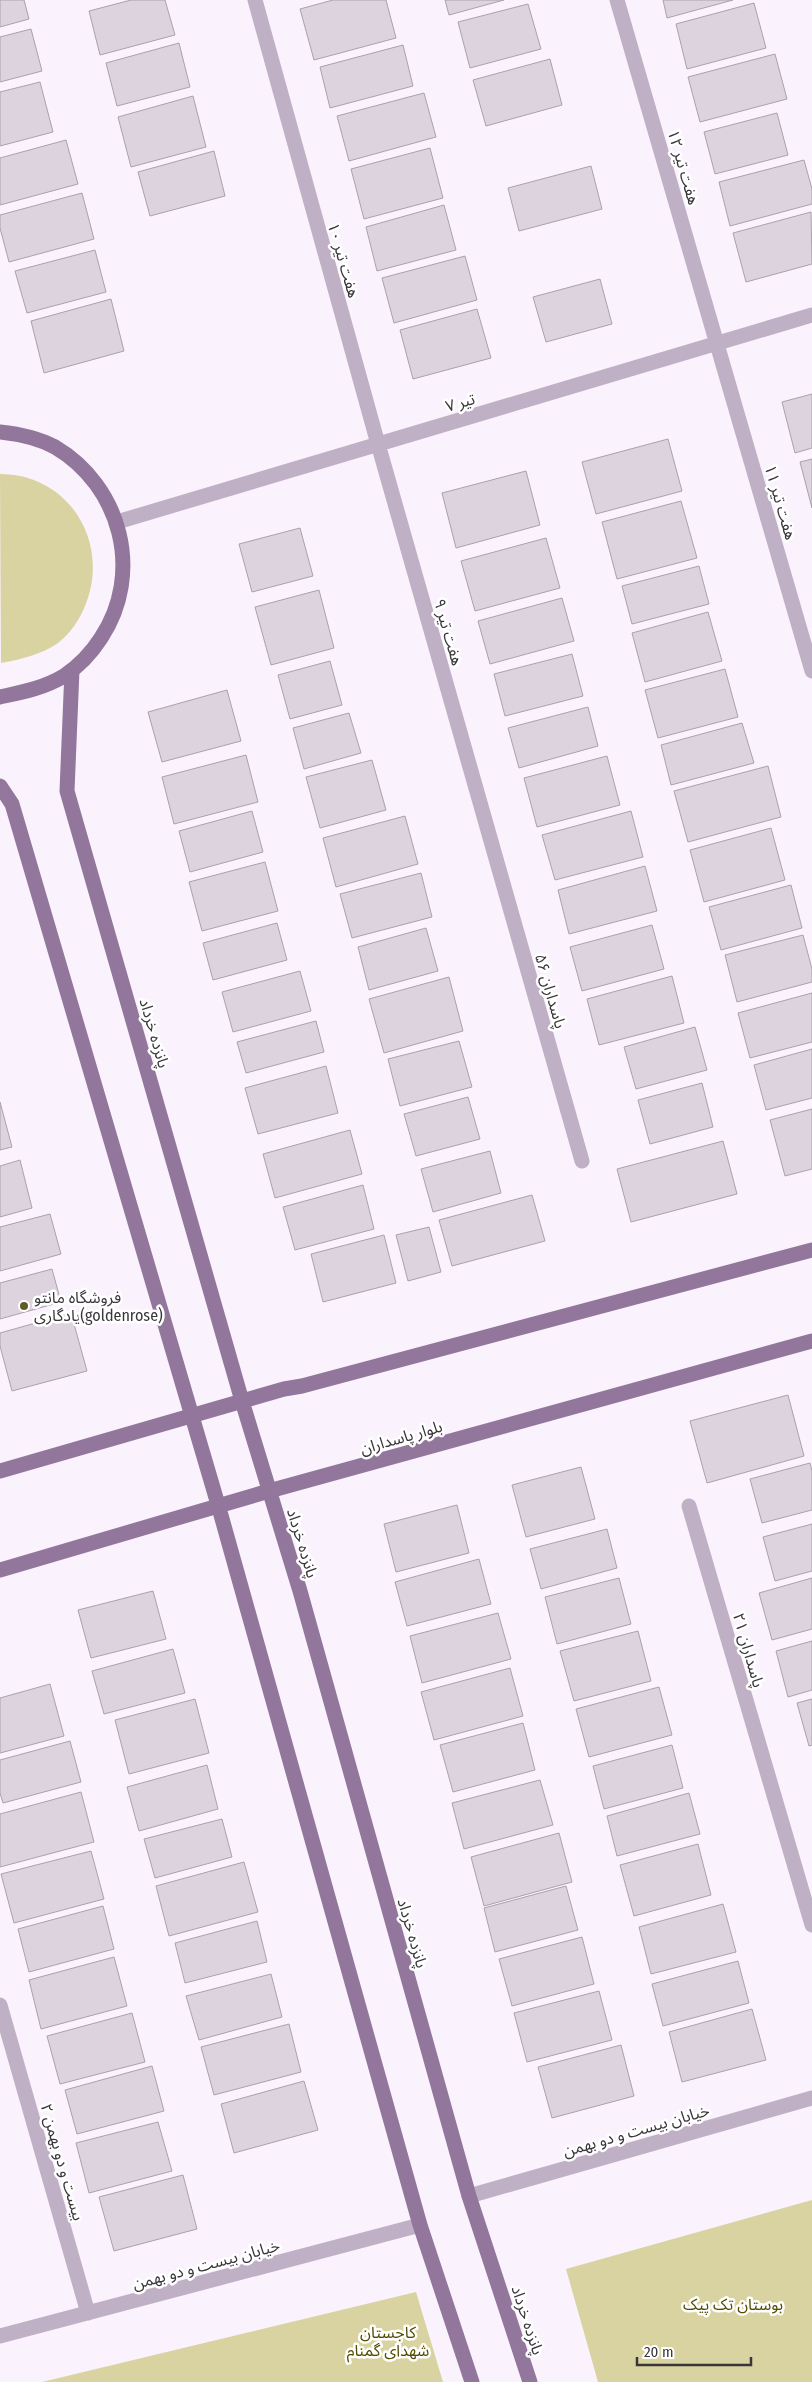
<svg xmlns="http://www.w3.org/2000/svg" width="812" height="2382" font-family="'Fira Sans Condensed','Noto Sans Arabic',sans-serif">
	<rect width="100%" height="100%" fill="#faf2fd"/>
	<path fill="#d8d3a0" d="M0 474C70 474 111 544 85 606 80 619 70 634 58 643 40 655 22 659 1 663Z
		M812 2200V2382H598L566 2269Z
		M416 2292 443 2382H42Z"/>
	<path fill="#dcd3df" stroke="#a9a1ac" d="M0 0H24L29 19 0 27Z
		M131 0H165L175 35 100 55 89 11Z
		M333 0H386L396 38 314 60 300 9Z
		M445 0H504L449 15Z
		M663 0H733L667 18Z
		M754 3 766 48 687 69 676 24Z
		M528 4 541 49 470 68 458 22Z
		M31 29 42 71 0 82V37Z
		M179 43 190 87 117 106 106 63Z
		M403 45 413 86 330 108 320 67Z
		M775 54 787 99 700 122 688 77Z
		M550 59 562 105 486 126 473 80Z
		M40 82 53 132 0 146V92Z
		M424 93 436 137 349 161 337 116Z
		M193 96 206 147 131 167 118 117Z
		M777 113 788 155 715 174 704 132Z
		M66 140 78 184 0 205V158Z
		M430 148 443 198 364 219 351 169Z
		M214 151 225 196 150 216 138 172Z
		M804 160 812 189V204L730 226 719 182Z
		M591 166 602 209 519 231 508 188Z
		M82 193 94 239 9 262 0 228V215Z
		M444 205 456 250 377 271 366 227Z
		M811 212 812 264 746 282 733 233Z
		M95 250 106 292 27 313 15 271Z
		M465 256 477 300 394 323 382 278Z
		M600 279 612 324 546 342 533 297Z
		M111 299 124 351 44 373 31 321Z
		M477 309 491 358 413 379 400 330Z
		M812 394V448L795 453 782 402Z
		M668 439 682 491 596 514 582 462Z
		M812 459V508L800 462Z
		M526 471 540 525 456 548 442 493Z
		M681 501 697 558 617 579 602 522Z
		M300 528 313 576 252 592 239 544Z
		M546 538 560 588 475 611 461 561Z
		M699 566 709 604 632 624 622 586Z
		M319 590 334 648 271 665 255 607Z
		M562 598 574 641 490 664 478 621Z
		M708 612 722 661 645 682 632 633Z
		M572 654 583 696 505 716 494 674Z
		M330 661 342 705 290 719 278 675Z
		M725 669 738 717 658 738 645 690Z
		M227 690 241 741 162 762 148 712Z
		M588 707 598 746 519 768 508 728Z
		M349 713 361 753 304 769 293 728Z
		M742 723 754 763 671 785 661 745Z
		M246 755 258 802 174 824 162 777Z
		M607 756 620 805 537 827 524 778Z
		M372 760 386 810 320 828 306 777Z
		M768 766 781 817 688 842 674 791Z
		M252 811 263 852 190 872 179 831Z
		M631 811 643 857 555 880 542 835Z
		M405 816 418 864 336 887 323 838Z
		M771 828 785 880 704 902 690 850Z
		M265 862 278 911 202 931 189 882Z
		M645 866 657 911 569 934 558 890Z
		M421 873 432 917 352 938 340 894Z
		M791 885 802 928 721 950 709 907Z
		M277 923 287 960 213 980 203 943Z
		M652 925 664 969 582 991 570 947Z
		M426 928 438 971 369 990 358 947Z
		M803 935 812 969V982L737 1002 725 955Z
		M300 971 311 1011 233 1032 222 992Z
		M672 976 684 1023 599 1045 587 999Z
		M449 977 463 1031 384 1053 369 999Z
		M812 993V1042L750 1058 738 1013Z
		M316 1021 324 1052 246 1073 237 1042Z
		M695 1027 707 1070 636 1089 624 1047Z
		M459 1041 472 1087 400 1106 388 1059Z
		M812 1049V1098L766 1110 754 1065Z
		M326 1066 338 1113 258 1134 245 1088Z
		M702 1083 713 1127 650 1144 638 1100Z
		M468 1097 480 1139 416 1156 404 1114Z
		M0 1102 12 1147 0 1150Z
		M812 1109V1169L785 1176 770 1120Z
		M350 1130 362 1174 275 1198 263 1154Z
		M723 1141 737 1194 631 1222 617 1169Z
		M490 1151 501 1193 433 1212 421 1169Z
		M20 1160 32 1208 0 1217V1166Z
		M363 1185 374 1229 295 1250 283 1207Z
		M532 1195 545 1241 452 1266 439 1220Z
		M50 1214 61 1254 0 1271V1227Z
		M429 1227 441 1272 408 1281 396 1235Z
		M384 1235 396 1283 323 1302 311 1254Z
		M52 1269 61 1302 0 1319V1283Z
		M71 1313 87 1371 12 1391 0 1346V1333Z
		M788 1395 804 1456 707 1483 690 1421Z
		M810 1463 812 1471V1510L762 1523 750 1479Z
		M581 1467 595 1519 526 1537 512 1485Z
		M457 1505 469 1553 396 1572 384 1524Z
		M812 1524V1571L775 1581 763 1537Z
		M607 1529 617 1568 541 1589 530 1549Z
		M479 1559 491 1604 407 1626 395 1582Z
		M619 1578 631 1624 557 1644 545 1597Z
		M812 1578V1629L772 1640 759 1593Z
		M153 1591 166 1639 91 1658 78 1610Z
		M498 1613 511 1659 422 1683 410 1636Z
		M638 1631 651 1681 574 1701 560 1651Z
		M812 1641V1690L788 1697 776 1651Z
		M173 1649 185 1693 104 1714 92 1671Z
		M510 1668 523 1716 434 1740 421 1692Z
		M50 1684 64 1736 0 1753V1698Z
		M659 1687 672 1735 589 1757 576 1709Z
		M195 1699 209 1753 129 1774 115 1720Z
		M812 1699V1745L809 1746 797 1703Z
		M523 1723 535 1770 453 1792 440 1745Z
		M70 1741 81 1782 3 1803 0 1793V1760Z
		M672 1745 683 1788 604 1809 593 1766Z
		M207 1765 218 1809 139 1831 127 1787Z
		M540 1780 553 1825 464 1849 452 1803Z
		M81 1792 94 1842 0 1867V1814Z
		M689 1793 700 1834 617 1856 607 1816Z
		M222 1819 232 1857 155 1878 144 1839Z
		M559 1833 572 1882 484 1906 471 1857Z
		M698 1844 711 1895 634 1916 620 1865Z
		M91 1851 104 1899 14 1923 1 1874Z
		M244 1862 258 1912 169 1936 156 1886Z
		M566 1886 578 1930 495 1952 484 1908Z
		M723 1904 736 1952 651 1974 639 1927Z
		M103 1906 114 1949 29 1972 18 1929Z
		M257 1921 267 1962 185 1983 175 1943Z
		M582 1937 594 1984 512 2006 499 1959Z
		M114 1957 127 2006 41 2029 29 1980Z
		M738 1961 749 2003 663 2026 652 1984Z
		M271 1974 282 2017 199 2040 186 1996Z
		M599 1991 612 2040 527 2062 514 2013Z
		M752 2009 766 2060 682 2082 669 2032Z
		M132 2013 145 2062 60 2084 47 2036Z
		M289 2024 301 2072 214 2095 201 2047Z
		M621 2045 634 2096 552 2118 538 2067Z
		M152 2066 164 2111 77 2134 65 2090Z
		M304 2081 318 2130 234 2153 221 2104Z
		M158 2122 172 2171 89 2193 76 2143Z
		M183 2175 197 2229 114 2251 99 2197Z"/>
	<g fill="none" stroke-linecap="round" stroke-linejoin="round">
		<path stroke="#c0b0c5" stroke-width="15" d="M255 0 378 444 582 1161
			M617 0 812 671
			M117 522 812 315
			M689 1506 812 1925
			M0 2005 88 2313
			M469 2196 812 2098
			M0 2336 420 2225"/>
		<path stroke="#92769c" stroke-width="15" d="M0 432C19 434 38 438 55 447 121 486 144 573 101 638 92 652 79 666 64 676 44 688 23 692 0 697
			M72 670 67 791 242 1401 300 1591 469 2196 530 2382
			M0 786 12 804 219 1508 420 2225 472 2382
			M0 1471 284 1389 302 1386 812 1250
			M0 1570 269 1491 812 1341"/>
	</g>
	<circle fill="#605a26" stroke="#fff" stroke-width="2" cx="24" cy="1306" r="5"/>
	<g text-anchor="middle" stroke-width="5" stroke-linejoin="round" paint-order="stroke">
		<g font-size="16" fill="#39363a" stroke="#fff">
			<text transform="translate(684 167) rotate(74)" y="6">هفت تیر ۱۲</text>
			<text transform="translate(344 260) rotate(74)" y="6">هفت تیر ۱۰</text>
			<text transform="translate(460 402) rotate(-17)" y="6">۷ تیر</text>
			<text transform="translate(781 502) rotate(74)" y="6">هفت تیر ۱۱</text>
			<text transform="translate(449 632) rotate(74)" y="6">هفت تیر ۹</text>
			<text transform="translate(551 991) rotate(74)" y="6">پاسداران ۵۶</text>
			<text transform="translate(155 1033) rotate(74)" y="6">پانزده خرداد</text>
			<text transform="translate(401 1437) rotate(-16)" y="6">بلوار پاسداران</text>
			<text transform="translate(303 1543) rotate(73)" y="6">پانزده خرداد</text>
			<text transform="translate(749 1650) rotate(74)" y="6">پاسداران ۲۱</text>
			<text transform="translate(413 1933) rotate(74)" y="6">پانزده خرداد</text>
			<text transform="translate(636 2130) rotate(-16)" y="6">خیابان بیست و دو بهمن</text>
			<text transform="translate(63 2162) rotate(74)" y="6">بیست و دو بهمن ۲</text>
			<text transform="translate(206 2264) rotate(-15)" y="6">خیابان بیست و دو بهمن</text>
			<text transform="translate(528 2320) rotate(72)" y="6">پانزده خرداد</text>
		</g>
		<g font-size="16" fill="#39363a" stroke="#fff" text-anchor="start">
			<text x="34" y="1303">فروشگاه مانتو<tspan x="34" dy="18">یادگاری(goldenrose)</tspan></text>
		</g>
		<g font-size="16" fill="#524b00" stroke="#fff">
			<text x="733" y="2310">بوستان تک پیک</text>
			<text x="388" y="2338">کاجستان<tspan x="388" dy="18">شهدای گمنام</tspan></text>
		</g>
	</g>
	<path d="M637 2357v8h114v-8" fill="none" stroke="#39363a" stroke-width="2.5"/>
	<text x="644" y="2357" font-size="15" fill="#39363a" stroke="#ffffff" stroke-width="4" paint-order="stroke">20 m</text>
</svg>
